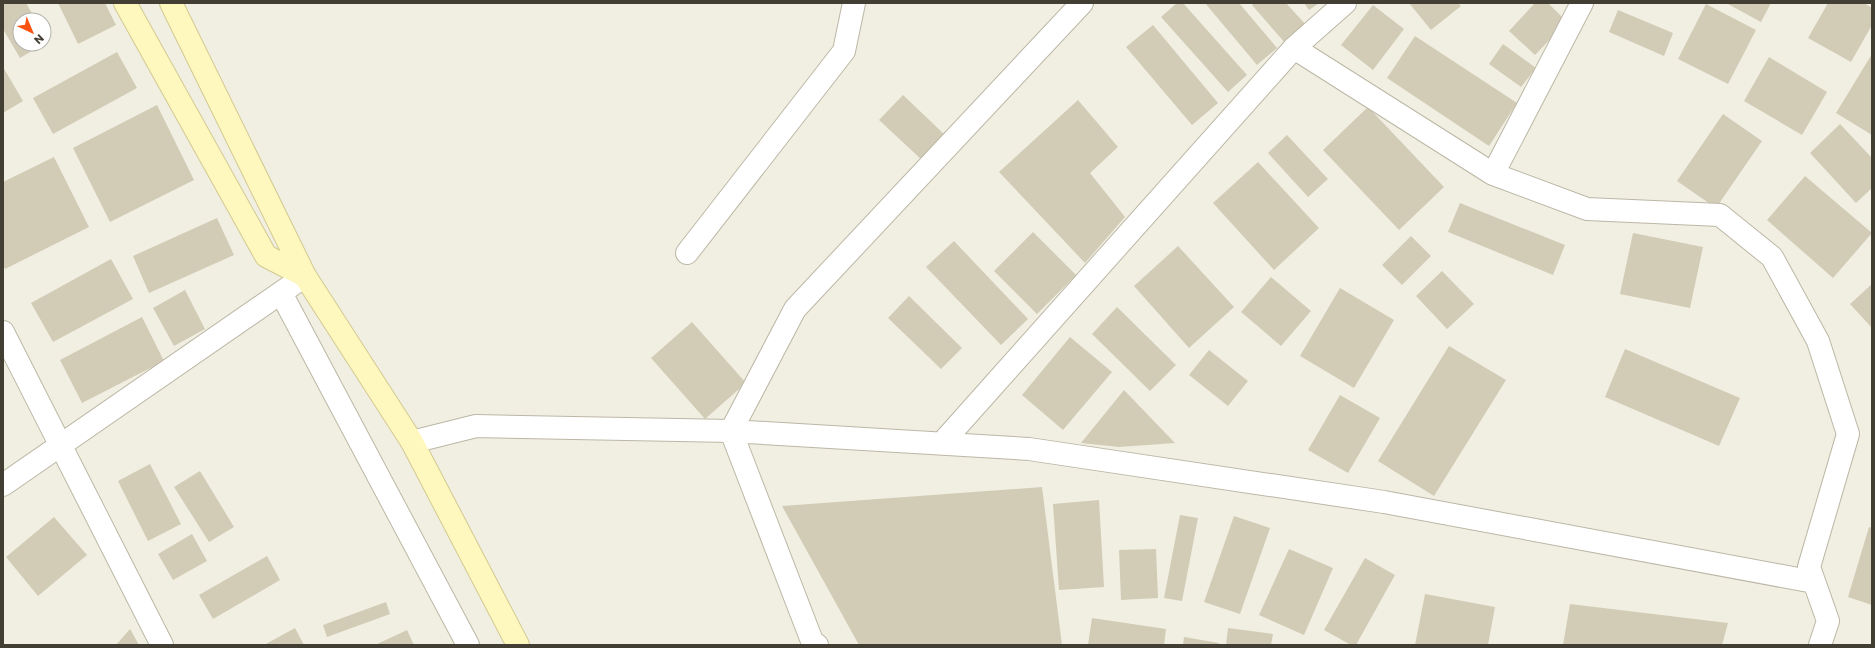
<svg xmlns="http://www.w3.org/2000/svg" width="1875" height="648" font-family="Poppins,sans-serif">
	<rect width="100%" height="100%" fill="#f1efe2"/>
	<path fill="#d2ccb7" d="M3 3H26L36 20H20V44H44L20 58 3 29Z
		M58 3H105L116 25 78 44Z
		M1177 3H1183L1247 75 1228 92 1161 17Z
		M1205 3H1239L1277 48 1257 65Z
		M1254 3H1286L1307 26 1286 44 1252 5Z
		M1304 3H1319L1309 10Z
		M1409 3H1458L1461 6 1431 30Z
		M1535 3H1548L1567 22 1535 55 1509 31Z
		M1726 3H1771L1761 22Z
		M1828 3H1864L1872 8V25L1851 62 1808 38Z
		M1706 4 1756 30 1728 84 1678 59Z
		M1373 5 1404 29 1373 70 1341 45Z
		M1618 10 1673 33 1664 56 1609 32Z
		M1153 25 1218 103 1192 125 1126 47Z
		M44 33 49 41 44 44Z
		M1415 36 1517 103 1489 146 1387 78Z
		M1503 44 1536 68 1521 87 1489 64Z
		M117 52 137 88 53 134 33 98Z
		M1872 54V135L1836 113Z
		M1769 57 1827 92 1802 135 1744 101Z
		M3 67 23 101 3 113Z
		M903 95 946 136 923 161 879 120Z
		M1078 100 1118 147 1090 173 1125 217 1085 263 999 172Z
		M157 105 194 180 110 222 73 148Z
		M1368 107 1444 187 1399 230 1323 150Z
		M1723 114 1762 141 1716 208 1677 181Z
		M1840 124 1872 158V188L1856 203 1810 153Z
		M1287 135 1328 179 1308 197 1268 153Z
		M54 157 89 227 5 269 3 265V182Z
		M1258 162 1319 228 1274 270 1213 203Z
		M1805 176 1872 233 1833 278 1767 220Z
		M1460 203 1565 245 1553 275 1448 232Z
		M217 218 234 255 149 293 133 256Z
		M1033 232 1076 275 1037 314 994 271Z
		M1633 233 1703 247 1690 308 1620 294Z
		M1411 236 1431 256 1402 285 1382 265Z
		M954 241 1028 319 1001 345 926 267Z
		M1178 246 1234 307 1189 348 1134 286Z
		M111 259 133 299 53 342 31 303Z
		M1442 271 1474 304 1447 329 1416 296Z
		M1271 277 1311 311 1281 346 1241 312Z
		M1872 284V328L1850 304Z
		M1340 288 1394 320 1354 388 1300 356Z
		M185 290 205 329 174 346 153 308Z
		M909 296 962 348 941 369 888 318Z
		M1117 307 1176 365 1150 391 1092 334Z
		M142 317 164 361 82 403 60 360Z
		M692 322 746 383 705 419 651 358Z
		M1070 337 1112 372 1063 430 1022 395Z
		M1449 346 1506 380 1434 496 1378 461Z
		M1625 349 1740 398 1719 446 1605 397Z
		M1209 350 1248 381 1228 406 1189 375Z
		M1124 390 1175 443 1119 447 1081 443Z
		M1340 395 1380 418 1348 473 1308 450Z
		M150 464 181 524 148 541 118 481Z
		M200 471 234 527 209 542 174 487Z
		M1042 487 1062 645H859L782 506Z
		M1099 500 1104 587 1059 590 1053 504Z
		M1180 515 1198 518 1182 601 1164 598Z
		M1234 516 1270 528 1240 614 1204 602Z
		M54 517 87 555 38 596 6 557Z
		M1869 527 1872 528V605L1848 597Z
		M192 534 207 561 173 580 158 554Z
		M1156 549 1158 598 1121 600 1119 550Z
		M1289 549 1333 568 1304 635 1259 615Z
		M267 556 280 580 213 619 199 595Z
		M1365 558 1395 575 1356 645H1351L1324 630Z
		M1425 594 1495 607 1488 645H1415Z
		M386 602 390 614 327 637 323 625Z
		M1570 604 1728 623 1722 645H1563Z
		M1092 618 1166 629 1164 645H1088Z
		M295 628 304 645H264Z
		M1228 628 1273 634 1271 645H1226Z
		M130 629 139 645H116Z
		M407 630 414 645H375Z
		M1184 637 1219 643V645H1183Z"/>
	<g fill="none" stroke-linecap="round" stroke-linejoin="round">
		<g stroke="#bcb7a5" stroke-width="24">
			<path id="street" d="M1582 3 1493 174 1587 209 1720 215 1772 257 1818 341 1848 434 1809 567 1828 621 1820 645
				M1294 48 1345 3
				M687 253 844 51 854 3
				M281 293 468 645
				M3 332 162 645
				M412 442 476 426 731 431 1029 449 1384 502 1814 582
				M942 443 1294 48 1493 174
				M3 485 305 276
				M817 645 812 641 731 431 795 309 1082 3"/>
		</g>
		<g stroke="#d2c991" stroke-width="24">
			<path id="secondary" d="M125 3 266 256 305 276
				M171 3 305 276 412 442 518 645"/>
		</g>
		<use href="#street" stroke="#fff" stroke-width="22"/>
		<use href="#secondary" stroke="#fff8be" stroke-width="22"/>
	</g>
	<rect width="1875" height="648" fill="none" stroke="#423e33" stroke-width="8"/>
	<g transform="translate(32 32) rotate(136)"><circle r="19" fill="#ffffff" stroke="#b3b2ad"/>
	<path d="M0-3L7 15L0 10L-7 15Z" fill="#fb520f"/>
	<text y="-6" font-size="11" font-weight="bold" text-anchor="middle" fill="#423e33">N</text>
	</g>
</svg>
